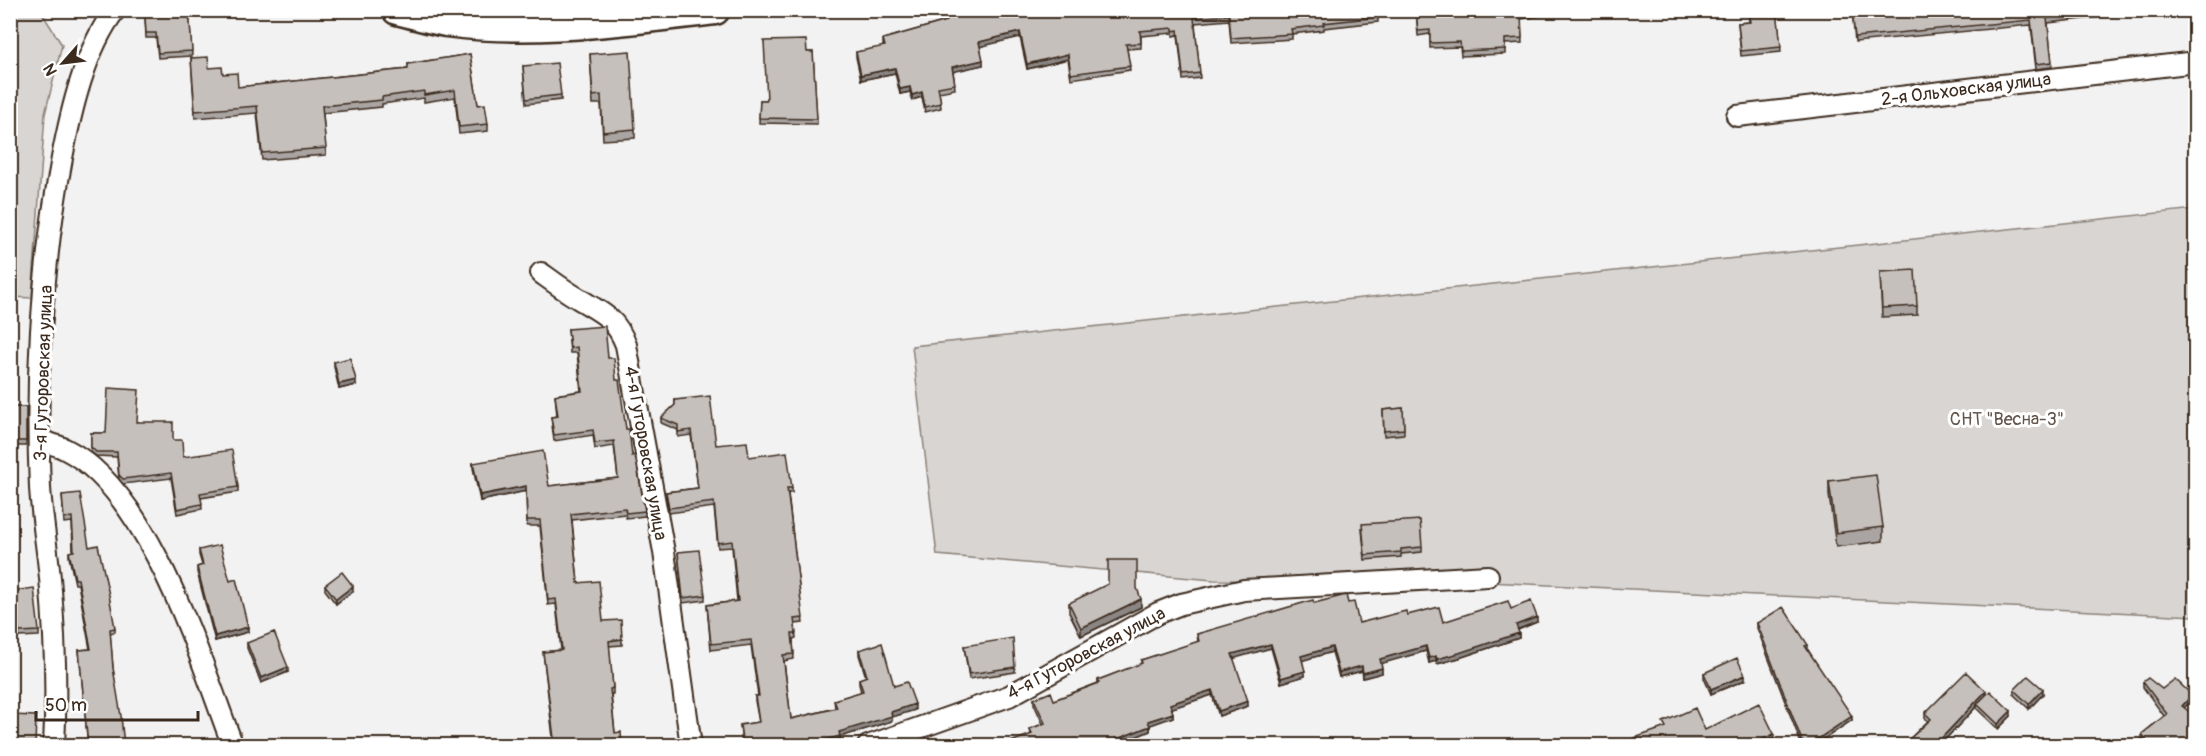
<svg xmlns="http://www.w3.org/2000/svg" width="2206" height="756" font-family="Pangolin,sans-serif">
	<rect width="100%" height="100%" fill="#f3f2f2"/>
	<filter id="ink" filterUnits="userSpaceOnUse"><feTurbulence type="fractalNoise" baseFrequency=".0167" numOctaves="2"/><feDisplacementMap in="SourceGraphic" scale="12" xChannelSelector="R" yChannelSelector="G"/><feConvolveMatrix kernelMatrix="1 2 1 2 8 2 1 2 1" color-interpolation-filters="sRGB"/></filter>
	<g filter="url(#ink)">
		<path fill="#d8d5d2" stroke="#8a8078" stroke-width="1.5" d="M11 10 37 11 42 13 62 45 45 114 32 298 11 297Z
			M2195 209V616L1488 582 1213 580 937 555 912 346Z"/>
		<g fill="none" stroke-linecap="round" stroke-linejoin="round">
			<g stroke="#3b2a1e" stroke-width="24">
				<path id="street" d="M1737 116 2196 62
					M541 273C552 281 564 290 576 297 600 312 615 316 626 345L664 552 691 746
					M39 440C48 443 57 445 65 449 151 492 200 660 233 746
					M54 746C57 690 55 634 50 578 47 548 42 518 40 488 35 379 42 266 62 158 71 111 85 49 115 10
					M868 746 1009 696 1158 613 1181 604 1244 590 1488 576"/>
			</g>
			<g stroke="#3b2a1e" stroke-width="33">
				<path id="secondary" d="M397 10C413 14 430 19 446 22 536 34 626 20 715 10"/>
			</g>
			<use href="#street" stroke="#fff" stroke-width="20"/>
			<use href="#secondary" stroke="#fff" stroke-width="28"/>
		</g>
		<path fill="#aaa5a3" stroke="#3b2a1e" stroke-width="1.5" d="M189 10 192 56 158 58 156 38H146L145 17Z
			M964 10 1378 17V22L1324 28V30L1292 34V39L1231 43 1229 20 1195 23 1200 78 1183 80 1178 35 1173 36V33L1141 36V48L1127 49 1130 70 1071 79 1068 59 1027 69 1020 37 980 46 983 65 953 71 955 89 939 92 941 108 925 112 922 97 912 100 910 92 900 94 895 73 861 80 856 57V52L883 47V39L946 21V15Z
			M1416 10H1585L1521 19 1522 43 1505 44V54L1461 56 1460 47 1430 48V34L1418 36Z
			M1748 10H1777L1781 52 1741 56 1738 23 1749 22Z
			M1852 10H2166L2048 23 2052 67 2036 69 2031 25 1855 42Z
			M807 52H813L817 124 759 123 760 100H767Z
			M470 54 478 105 488 124V131L459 134 455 97 424 102V98L382 104V107L323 113 326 155 262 160 257 113 195 118 191 58 209 68 223 74 238 87 408 69V64Z
			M590 54 635 129V138L603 140 601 104H593Z
			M523 66 561 95V100L526 104Z
			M1880 272 1917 306V315L1882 317Z
			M568 329 608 358 616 380 626 429 645 511V516L626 518 625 514 572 520 578 583 603 621 622 639V645L609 646 613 688V694H611L615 733 622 746H554L543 652 561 650 556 604 548 605 540 526H527L526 491 480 501 473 468V463L549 486 618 478 614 446 595 449 593 435 554 441 551 417 557 416 555 395 581 391 577 353H570Z
			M334 362 356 385 339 389 334 367Z
			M675 400 716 445 749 457 792 488V493H788L803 623 795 624 796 638 793 639 794 659 784 661 791 719 835 708 834 700 861 692 859 684V679L866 677 859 655V650L915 710 892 717V721L840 737V742L824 746H742L740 725 759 722 755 701V696H758L751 645 711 650 707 605 737 601 732 547 718 548 714 507 669 513 666 492 698 488 691 435 678 437V430L661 423V418L675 405Z
			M10 407H26V446H10Z
			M1403 408 1404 434 1384 436 1383 410Z
			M138 422 173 440 183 457 238 487V492L201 498 202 509 177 514 171 478 123 484 119 479 117 457 96 456 91 452V433H106Z
			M1829 481 1883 527V541L1836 547 1829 495Z
			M62 495 89 547 115 628V632L110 633 113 668 124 746H88L79 650 90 649 78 584H75L69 557V552L73 551 72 522 64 523Z
			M1362 529 1422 547V552L1401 554V557L1365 560Z
			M199 550 230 581 248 632 215 641 197 572V567L202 565 199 555Z
			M678 552 705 595V600L683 603Z
			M325 585 353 591 336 604 325 590Z
			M1137 589 1141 607 1081 636 1069 612V603Z
			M14 591 39 631V636L19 637Z
			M1314 603H1348L1359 623 1407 615 1443 622 1511 609 1537 622 1518 630 1519 638 1459 658 1437 664 1436 661 1429 663 1426 651 1381 663 1382 673 1363 678 1362 671 1339 677 1332 652 1302 660 1305 676 1281 683 1271 648 1233 658 1248 706 1219 716 1212 695 1172 708 1173 717 1150 725V731L1114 746H1000L1031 735 1030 729 1043 724 1034 704V699L1054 700 1098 683V680L1141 664V660L1198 642 1197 634Z
			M1757 623 1808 645V650L1852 720 1814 746H1802L1757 628Z
			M247 643 288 672 261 683 247 648Z
			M964 646 1015 667V672L969 679Z
			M1704 673 1745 680 1711 694 1704 678Z
			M2143 682 2192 700 2184 708 2196 717V746H2190L2188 744 2185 746H2147L2142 739V734L2164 716 2143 687Z
			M2014 690 2043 694 2029 709 2014 695Z
			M1986 694 2011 716 1998 729 1977 709V706L1939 746H1902L1928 721 1925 718V713Z"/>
		<path fill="#8b8684" stroke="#3b2a1e" stroke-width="1.5" d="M1020 32V37L979 47V42Z
			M1068 54V59L1027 69V64Z
			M983 60V65L952 72V67Z
			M895 68V73L861 80V75Z
			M910 87V92L900 94V89Z
			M922 92V97L912 100V95Z
			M356 380V385L339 389V384Z
			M526 486V491L480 501V495Z
			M353 586V591L336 604V599Z
			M1141 599V607L1081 636V628Z
			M1537 617V622L1516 630V625Z
			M248 627V632L215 641V636Z
			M1519 633V638L1459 658 1437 664V659Z
			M1271 644V648L1232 659V654Z
			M1426 646V651L1380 664V659Z
			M1332 647V652L1301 661V656Z
			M1436 656V661L1429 663V658Z
			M1362 666V671L1339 677V672Z
			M288 667V672L261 683V678Z
			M1382 668V673L1363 678V673Z
			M1305 671V676L1281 683V678Z
			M1745 675V680L1711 694V689Z
			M2043 689V694L2029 709V704Z
			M1212 690V695L1170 709V704Z
			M1986 691V696L1977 704V706L1939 746H1936V744Z
			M2192 695V700L2182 710V706Z
			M1248 701V706L1219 716V711Z
			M915 704V710L892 717V721L840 737V742L824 746H802L891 712Z
			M2011 711V716L1998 729V724Z
			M1173 713V717L1148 726V721Z
			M1852 716V720L1814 746H1807Z
			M1150 726V731L1114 746H1107V743Z
			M1774 734V738L1759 746H1749Z
			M2188 739V744L2185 746H2179Z"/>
		<path fill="#c6c0bd" stroke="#3b2a1e" stroke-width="1.5" d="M155 10H189L192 51 158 53 156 33H146L145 17 155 16Z
			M964 10H1377L1378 17 1323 23 1324 25 1291 29 1292 34 1231 38 1229 15 1194 18 1200 73 1183 75 1178 30 1173 31V28L1140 31 1141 43 1126 44 1130 66 1071 74 1068 54 1027 64 1020 32 979 42 983 60 952 67 955 84 938 87 941 103 925 107 922 92 912 95 910 87 900 89 895 68 861 75 856 52 885 46 883 39 947 21 946 15Z
			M1416 10H1547L1521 14 1522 38 1505 39V49L1461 51 1460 42 1430 43V30L1418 31Z
			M1748 10H1777L1781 47 1741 51 1738 23 1750 22Z
			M1852 10H2120L2047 18 2052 62 2036 64 2031 20 1855 37Z
			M806 40 807 52H813L817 119 759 118 760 100H767L764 41Z
			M630 51 635 129 603 132 601 95 593 96 590 54Z
			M470 54 478 105 485 104 488 124 459 127 455 90 424 95V91L382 97V100L322 106 326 148 262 153 257 106 195 111 191 58 208 57 209 68 222 67 223 74 237 73 238 87 408 69V64Z
			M557 63 561 95 526 99 523 66Z
			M1915 270 1917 306 1882 308 1880 272Z
			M605 326 608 358H614L616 380H619L626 429H629L632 456 635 455 645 511 626 513 625 508 571 514 578 583 599 581 603 621 621 620 622 639 609 641 613 688 610 689 615 733 621 732 622 746H555L543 652 562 650 556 599 548 600 540 520H527L526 486 480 495 473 463 543 451 549 486 618 478 614 441 595 443 593 430 554 435 551 417 558 416 555 395 582 391 577 347 570 348 568 329Z
			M350 358 356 380 339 384 334 362Z
			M108 388 139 390 137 422H173V440H182L183 457 232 450 238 487 200 493 202 504 177 509 171 473 123 479 119 475 117 452H96L91 447V433H106Z
			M710 396 716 445 747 442 749 457 787 452 792 488H787L803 618 794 619 796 633H792L794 654 783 655 791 719 837 708 834 700 863 691 859 679 867 676 859 650 882 643 894 686 907 682 915 704 891 712 892 716 839 732 840 736 802 746H743L740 725 759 722 755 696H759L751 640 711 644 707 605 738 601 732 541 718 543 714 502 669 508 666 492 698 488 691 430 678 432V425L661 418 675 405V400Z
			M10 407H26V441H10Z
			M1403 408 1404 429 1384 431 1383 410Z
			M1876 475 1883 527 1836 533 1829 481Z
			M80 493 89 547 98 545 109 595 115 628 110 629 113 668 121 716 124 746H88L79 650 91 649 78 579H75L69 552 74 551 72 517 64 518 62 495Z
			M10 511 13 542H10Z
			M1420 520 1422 547 1401 549V552L1365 555 1362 524Z
			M220 545 230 581 236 579 248 627 215 636 197 567 203 565 199 550Z
			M699 550 705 595 683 598 678 552Z
			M1108 560H1137V588L1141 599 1081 628 1069 603 1108 584Z
			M342 572 353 586 336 599 325 585Z
			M34 588 39 631 19 632 14 591Z
			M1346 595 1348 603 1354 602 1359 623 1406 611 1407 615 1439 607 1443 622 1508 601 1511 609 1531 601 1537 617 1516 625 1519 633 1459 653 1437 659 1436 656 1429 658 1426 646 1380 659 1382 668 1363 673 1362 666 1339 672 1332 647 1301 656 1305 671 1281 678 1271 644 1232 654 1248 701 1219 711 1212 690 1170 704 1173 713 1148 721 1150 726 1107 743 1108 746H1000L1032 734 1030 729 1045 723 1034 699 1051 692 1054 700 1099 683 1098 680 1142 663 1141 660 1199 641 1197 634 1313 600 1314 603Z
			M1783 607 1808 645 1805 646 1852 716 1807 746H1804L1757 623Z
			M274 632 288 667 261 678 247 643Z
			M1013 638 1015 667 969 674 964 646Z
			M1737 658 1745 675 1711 689 1704 673Z
			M1966 672 1986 691 1936 744 1937 746H1902L1931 719 1925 713Z
			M2028 676 2043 689 2029 704 2014 690Z
			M2148 678 2162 689 2175 679 2192 695 2182 706 2196 717V745L2188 739 2179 746H2151L2142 734 2167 714 2143 682Z
			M1990 691 2011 711 1998 724 1977 704Z
			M1759 703 1774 734 1749 746H1631L1629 740 1666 727 1663 722 1695 708 1705 730Z
			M10 715 36 716 35 746H10Z"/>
	</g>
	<g text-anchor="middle" stroke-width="6" stroke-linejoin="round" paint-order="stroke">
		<g font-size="18" fill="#3b2a1e" stroke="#fff">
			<text transform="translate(1966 89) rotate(-7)" y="6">2-я Ольховская улица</text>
			<text transform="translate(43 373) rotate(-88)" y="6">3-я Гуторовская улица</text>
			<text transform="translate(646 453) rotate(80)" y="6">4-я Гуторовская улица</text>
			<text transform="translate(1086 653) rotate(-28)" y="6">4-я Гуторовская улица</text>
		</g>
		<g font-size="18" fill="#62554b" stroke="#fff">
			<text x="2007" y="425">СНТ "Весна-3"</text>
		</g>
	</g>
	<rect width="2206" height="756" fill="none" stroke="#fff" stroke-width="36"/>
	<rect x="18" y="18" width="2170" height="720" fill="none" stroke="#3b2a1e" stroke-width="2" filter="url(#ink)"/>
	<g transform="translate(63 63) rotate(242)" stroke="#ffffff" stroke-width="4.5" paint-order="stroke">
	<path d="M0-4.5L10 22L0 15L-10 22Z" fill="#3b2a1e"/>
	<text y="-9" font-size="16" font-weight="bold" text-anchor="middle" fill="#3b2a1e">N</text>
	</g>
	<path d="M36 711v9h162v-9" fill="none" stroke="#3b2a1e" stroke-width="3"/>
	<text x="45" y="711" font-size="18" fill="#3b2a1e" stroke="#ffffff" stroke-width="4.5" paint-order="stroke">50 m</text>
</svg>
